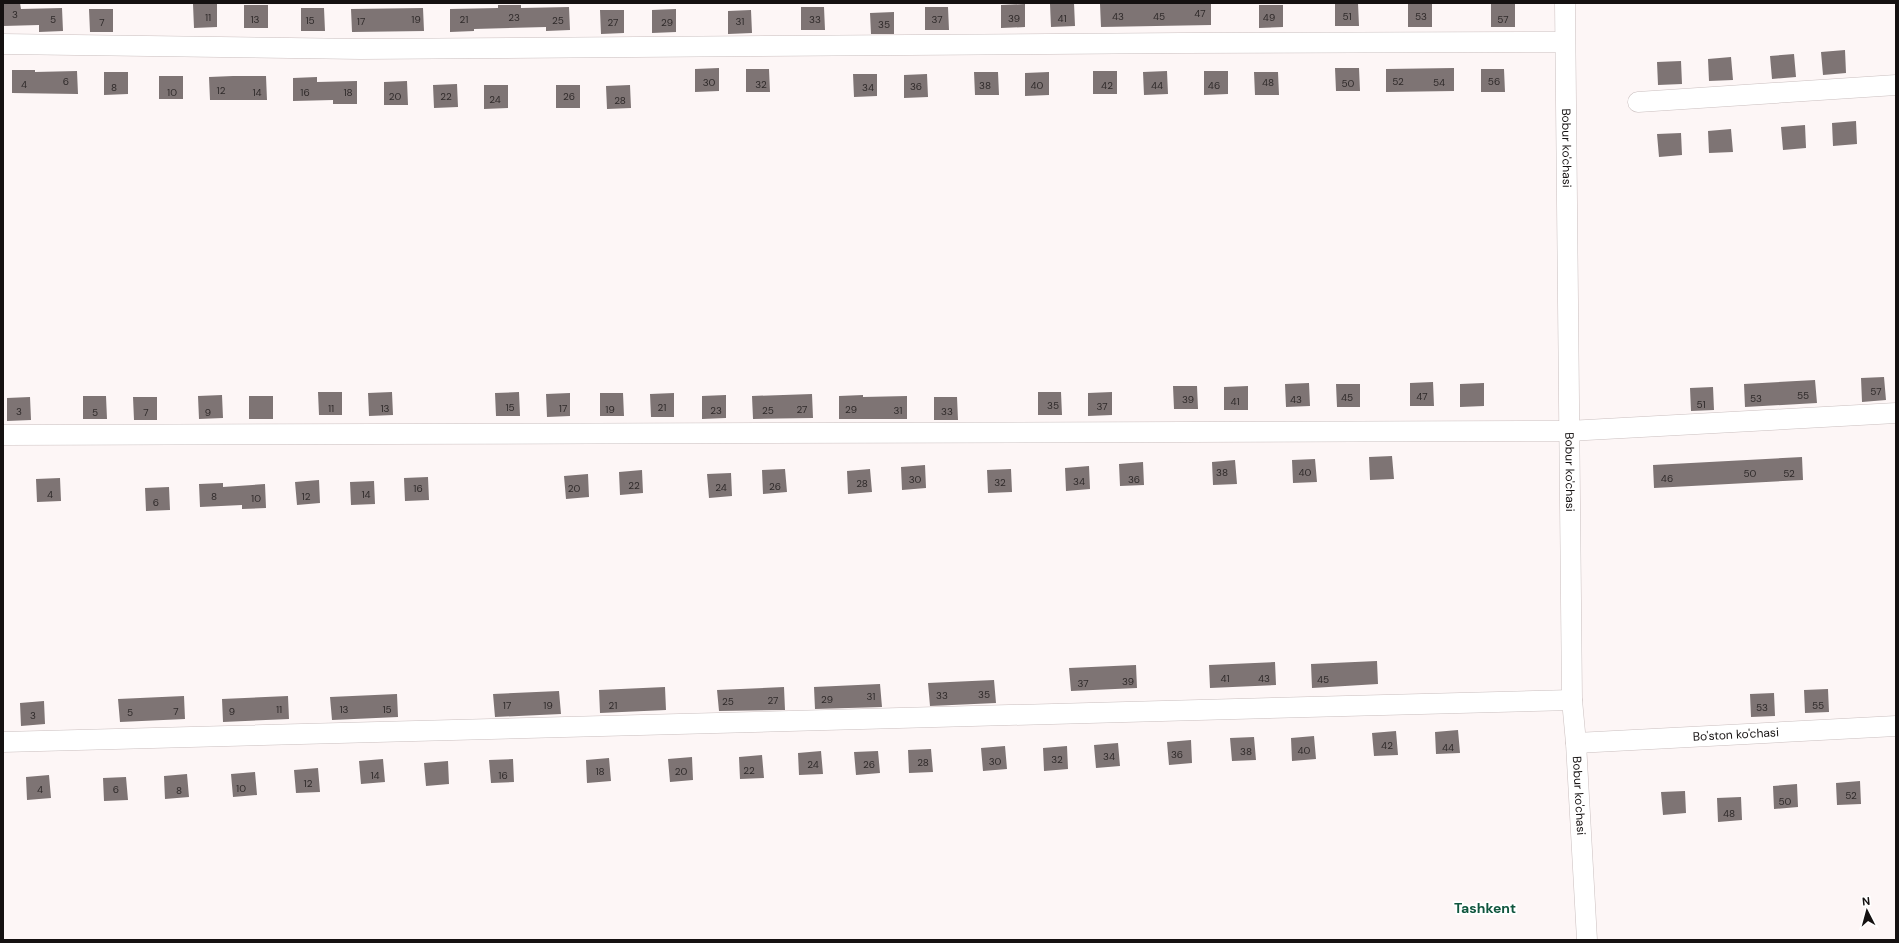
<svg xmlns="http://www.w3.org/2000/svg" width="1899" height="943" font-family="'DM Sans',sans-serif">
	<rect width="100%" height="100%" fill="#fdf6f6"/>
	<path fill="#7e7474" d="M3 3H20L21 9 62 8 63 31 39 32V25L3 26Z
		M1074 3 1075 26 1051 27 1050 4Z
		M1211 3V25L1101 27 1100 4Z
		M1358 3 1359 26H1335V4Z
		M1515 3V27H1491V4Z
		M193 4H217V27L194 28Z
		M1025 4V27L1001 28V5Z
		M1408 4H1432V27H1408Z
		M244 5H268V28H244Z
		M498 5H521V8L569 7 570 30 546 31V27L474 29V31L450 32V9L498 8Z
		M1259 5H1283V27L1259 28Z
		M801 7H824L825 30H801Z
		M925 7H948L949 30H925Z
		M301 8H324L325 31H301Z
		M423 8 424 31 352 32 351 9Z
		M89 9H113V32H90Z
		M676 9V32L652 33V10Z
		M600 10H624V33L601 34Z
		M751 10 752 33 728 34V11Z
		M894 12V34H871L870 13Z
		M1845 50 1846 73 1823 75 1821 52Z
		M1794 54 1796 77 1772 79 1770 56Z
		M1731 57 1733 80 1709 81 1708 59Z
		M1681 61 1682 84 1658 85 1657 62Z
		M719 68V91L695 92V69Z
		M1335 68H1359L1360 91H1336Z
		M1454 68V91L1386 92V69Z
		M746 69H769L770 92H746Z
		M1481 69H1504L1505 92H1481Z
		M12 70H35V72L77 71 78 94 12 93Z
		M1093 71H1117V94H1093Z
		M1167 71 1168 94 1144 95 1143 72Z
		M1204 71H1228V94L1204 95Z
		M104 72H128V94L104 95Z
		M974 72H998L999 95H975Z
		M1049 72V95L1025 96V73Z
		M1254 72H1278L1279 95H1255Z
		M853 74H877V96L854 97Z
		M927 74 928 97 904 98V75Z
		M159 76H183V99H159Z
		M233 76H266L267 100H210L209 77Z
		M317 77V82L357 81V104H333V100L293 101V78Z
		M407 81 408 105H384V82Z
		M457 84 458 107 434 108 433 85Z
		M484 85H508V108L484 109Z
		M556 85H580V108H556Z
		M630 85 631 108 607 109 606 86Z
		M1856 121 1857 144 1833 146 1832 123Z
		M1805 125 1806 148 1783 150 1781 127Z
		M1731 129 1733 152 1709 153 1708 131Z
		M1681 133 1682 155 1659 157 1657 134Z
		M1884 377 1886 400 1862 402 1861 378Z
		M1815 380 1817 403 1745 407 1744 384Z
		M1433 382 1434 406H1410V383Z
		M1309 383 1310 406 1286 407 1285 384Z
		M1484 383V406L1460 407V384Z
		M1336 384H1360V407H1337Z
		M1173 386H1197L1198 409H1174Z
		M1248 386V410H1224V387Z
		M1713 387 1714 410 1691 411 1690 388Z
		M318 392H342V415H319Z
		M392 392 393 415 369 416 368 393Z
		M519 392 520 416H496L495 393Z
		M1038 392H1061L1062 415H1038Z
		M1112 392V415L1088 416V393Z
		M570 393V416L547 417 546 394Z
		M600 393H623L624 416H600Z
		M674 393V417H651L650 394Z
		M812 394 813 418 753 419 752 396Z
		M222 395 223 418 199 419 198 396Z
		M726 395V418L702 419V396Z
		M863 395V397L907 396V419H839V396Z
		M83 396H106L107 419H83Z
		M249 396H273V419H249Z
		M30 397 31 420 7 421V398Z
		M133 397H157V420H134Z
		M934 397H957L958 420H934Z
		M1392 456 1394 479 1370 480 1369 457Z
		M1802 457 1803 480 1654 488 1653 465Z
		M1315 459 1317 482 1293 483 1292 460Z
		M1235 460 1237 484 1213 485 1212 462Z
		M1143 462 1144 485 1120 486 1119 464Z
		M925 465 926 488 902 490 901 467Z
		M1089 466 1090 489 1066 491 1065 468Z
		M785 469 787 492 763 494 762 470Z
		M870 469 872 492 848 494 847 471Z
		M1011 469 1012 492 988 493 987 470Z
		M642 470 643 493 620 495 619 472Z
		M731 473 732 496 709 498 707 474Z
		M588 474 589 497 566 499 564 476Z
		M428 477 429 500 405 501 404 478Z
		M60 478 61 501 37 502 36 479Z
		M319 480 320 503 297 505 295 482Z
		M374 481 375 504 351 505 350 482Z
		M223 483V487L265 484 266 508 242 509V505L200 507 199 484Z
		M169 487 170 510 146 511 145 488Z
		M1377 661 1378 684 1312 688 1311 664Z
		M1275 662 1276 685 1210 688 1209 665Z
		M1136 665 1137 688 1071 691 1069 668Z
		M994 680 996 703 930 706 928 683Z
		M880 684 882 707 815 709 814 687Z
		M665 687 666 710 600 713 599 690Z
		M784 687 785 710 719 711 717 690Z
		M1828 689 1829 712 1805 713 1804 690Z
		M559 691 561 714 495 717 493 694Z
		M1774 693 1775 716 1751 717 1750 694Z
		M397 694 398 717 332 720 330 697Z
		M184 696 185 719 120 722 118 699Z
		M288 696 289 719 223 722 222 699Z
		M44 701 45 724 21 726 20 703Z
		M1458 730 1460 753 1436 754 1435 732Z
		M1396 731 1398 755 1374 756 1372 733Z
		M1314 736 1316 759 1292 761 1291 738Z
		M1254 737 1256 760 1232 761 1230 738Z
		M1191 740 1192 763 1169 765 1167 742Z
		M1118 743 1120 766 1096 768 1094 745Z
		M1005 746 1007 769 983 771 981 748Z
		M1067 746 1068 769 1044 771 1043 748Z
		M931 749 933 772 909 773 908 750Z
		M821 751 823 774 799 775 798 753Z
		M878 751 880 773 856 775 854 752Z
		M762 755 764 778 740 779 739 757Z
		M692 757 693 780 670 782 668 759Z
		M609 758 611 781 587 783 586 760Z
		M383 759 385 782 361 784 359 761Z
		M513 759 514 782 491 783 489 760Z
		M448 761 449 784 426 786 424 763Z
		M318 768 320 792 296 793 294 770Z
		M255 772 257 795 233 797 231 774Z
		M187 774 189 797 165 799 164 776Z
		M49 775 51 798 27 800 26 777Z
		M126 777 128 800 104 801 103 778Z
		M1860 781 1861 804 1837 805 1836 783Z
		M1797 784 1798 807 1774 809 1773 786Z
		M1685 791 1686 813 1663 815 1661 792Z
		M1741 797 1742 820 1718 822 1717 798Z"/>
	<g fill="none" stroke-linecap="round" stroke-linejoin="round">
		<g stroke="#cabfbf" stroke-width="21">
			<g id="minor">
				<path id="s1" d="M1565 3 1572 700 1576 743 1587 940"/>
				<path d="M3 44 361 49 1181 43 1564 42"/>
				<path d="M1638 102 1896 85"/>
				<path d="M3 435 1568 431 1896 413"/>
				<path d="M3 742 1572 700"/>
				<path id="s2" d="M1576 743 1896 726"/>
			</g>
		</g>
		<use href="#minor" stroke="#fff" stroke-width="20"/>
	</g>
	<g text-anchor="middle" stroke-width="4" stroke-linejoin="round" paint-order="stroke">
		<g font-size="10" fill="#2f2a2a">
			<text x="1200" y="17">47</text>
			<text x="15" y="18">3</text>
			<text x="1118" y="20">43</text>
			<text x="1159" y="20">45</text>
			<text x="1347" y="20">51</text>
			<text x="1421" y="20">53</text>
			<text x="208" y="21">11</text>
			<text x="514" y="21">23</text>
			<text x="1269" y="21">49</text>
			<text x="1014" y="22">39</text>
			<text x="1062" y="22">41</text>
			<text x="53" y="23">5</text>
			<text x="255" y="23">13</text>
			<text x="416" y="23">19</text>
			<text x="464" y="23">21</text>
			<text x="815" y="23">33</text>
			<text x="937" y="23">37</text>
			<text x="1503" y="23">57</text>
			<text x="310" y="24">15</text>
			<text x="558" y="24">25</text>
			<text x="361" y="25">17</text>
			<text x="740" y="25">31</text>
			<text x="102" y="26">7</text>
			<text x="613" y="26">27</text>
			<text x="667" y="26">29</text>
			<text x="884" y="28">35</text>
			<text x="66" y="85">6</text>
			<text x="1398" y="85">52</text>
			<text x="1494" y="85">56</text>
			<text x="709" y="86">30</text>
			<text x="1268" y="86">48</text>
			<text x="1439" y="86">54</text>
			<text x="1348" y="87">50</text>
			<text x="24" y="88">4</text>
			<text x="761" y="88">32</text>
			<text x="985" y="89">38</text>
			<text x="1037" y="89">40</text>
			<text x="1107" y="89">42</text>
			<text x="1157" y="89">44</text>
			<text x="1214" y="89">46</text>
			<text x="916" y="90">36</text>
			<text x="114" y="91">8</text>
			<text x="868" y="91">34</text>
			<text x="221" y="94">12</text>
			<text x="172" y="96">10</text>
			<text x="257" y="96">14</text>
			<text x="305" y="96">16</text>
			<text x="348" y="96">18</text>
			<text x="395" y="100">20</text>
			<text x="446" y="100">22</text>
			<text x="569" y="100">26</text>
			<text x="495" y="103">24</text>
			<text x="620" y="104">28</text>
			<text x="1876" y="395">57</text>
			<text x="1803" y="399">55</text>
			<text x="1422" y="400">47</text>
			<text x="1347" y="401">45</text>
			<text x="1756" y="402">53</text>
			<text x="1188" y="403">39</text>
			<text x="1296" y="403">43</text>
			<text x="1235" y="405">41</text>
			<text x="1701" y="408">51</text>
			<text x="1053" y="409">35</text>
			<text x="1102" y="410">37</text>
			<text x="510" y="411">15</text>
			<text x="662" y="411">21</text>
			<text x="331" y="412">11</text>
			<text x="385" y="412">13</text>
			<text x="563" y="412">17</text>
			<text x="610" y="413">19</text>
			<text x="802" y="413">27</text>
			<text x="851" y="413">29</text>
			<text x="716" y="414">23</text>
			<text x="768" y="414">25</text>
			<text x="898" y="414">31</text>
			<text x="19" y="415">3</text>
			<text x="947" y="415">33</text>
			<text x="95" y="416">5</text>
			<text x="146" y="416">7</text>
			<text x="208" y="416">9</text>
			<text x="1222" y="476">38</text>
			<text x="1305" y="476">40</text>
			<text x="1750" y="477">50</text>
			<text x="1789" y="477">52</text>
			<text x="1667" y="482">46</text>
			<text x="915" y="483">30</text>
			<text x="1134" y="483">36</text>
			<text x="1079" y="485">34</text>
			<text x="1000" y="486">32</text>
			<text x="862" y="487">28</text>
			<text x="634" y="489">22</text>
			<text x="775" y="490">26</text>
			<text x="721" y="491">24</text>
			<text x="418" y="492">16</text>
			<text x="574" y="492">20</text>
			<text x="50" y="498">4</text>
			<text x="366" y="498">14</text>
			<text x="214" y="500">8</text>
			<text x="306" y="500">12</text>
			<text x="256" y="502">10</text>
			<text x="156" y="506">6</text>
			<text x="1225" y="682">41</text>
			<text x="1264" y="682">43</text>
			<text x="1323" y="683">45</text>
			<text x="1128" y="685">39</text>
			<text x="1083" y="687">37</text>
			<text x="984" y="698">35</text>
			<text x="942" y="699">33</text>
			<text x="871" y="700">31</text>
			<text x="827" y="703">29</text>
			<text x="773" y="704">27</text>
			<text x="728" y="705">25</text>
			<text x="507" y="709">17</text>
			<text x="548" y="709">19</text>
			<text x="613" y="709">21</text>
			<text x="1818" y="709">55</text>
			<text x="1762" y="711">53</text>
			<text x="279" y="713">11</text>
			<text x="344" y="713">13</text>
			<text x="387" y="713">15</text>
			<text x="176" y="715">7</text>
			<text x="232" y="715">9</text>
			<text x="130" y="716">5</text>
			<text x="33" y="719">3</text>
			<text x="1387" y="749">42</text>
			<text x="1448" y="751">44</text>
			<text x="1304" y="754">40</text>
			<text x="1246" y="755">38</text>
			<text x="1177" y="758">36</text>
			<text x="1109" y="760">34</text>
			<text x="1057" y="763">32</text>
			<text x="995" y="765">30</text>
			<text x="923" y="766">28</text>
			<text x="813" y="768">24</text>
			<text x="869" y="768">26</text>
			<text x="749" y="774">22</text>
			<text x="600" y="775">18</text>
			<text x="681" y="775">20</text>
			<text x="375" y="779">14</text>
			<text x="503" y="779">16</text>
			<text x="308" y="787">12</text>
			<text x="241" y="792">10</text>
			<text x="40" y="793">4</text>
			<text x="116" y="793">6</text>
			<text x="179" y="794">8</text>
			<text x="1851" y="799">52</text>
			<text x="1785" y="805">50</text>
			<text x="1729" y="817">48</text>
		</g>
		<g font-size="12" fill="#151111" stroke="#fff">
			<text dy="4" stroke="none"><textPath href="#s1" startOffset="145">Bobur ko'chasi</textPath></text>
			<text dy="4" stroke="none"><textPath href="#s1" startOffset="469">Bobur ko'chasi</textPath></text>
			<text dy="4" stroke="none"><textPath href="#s2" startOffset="160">Bo'ston ko'chasi</textPath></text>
			<text dy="4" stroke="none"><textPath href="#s1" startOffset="793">Bobur ko'chasi</textPath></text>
		</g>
		<g font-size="14" font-weight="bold" fill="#10573f" stroke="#fff">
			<text x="1485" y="913">Tashkent</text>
		</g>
	</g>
	<rect width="1899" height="943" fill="none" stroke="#151111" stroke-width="8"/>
	<g transform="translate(1867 911) rotate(354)" stroke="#ffffff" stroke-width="3" paint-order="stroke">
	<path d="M0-3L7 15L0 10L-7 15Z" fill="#151111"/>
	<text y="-6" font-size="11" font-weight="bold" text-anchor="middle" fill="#151111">N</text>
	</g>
</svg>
